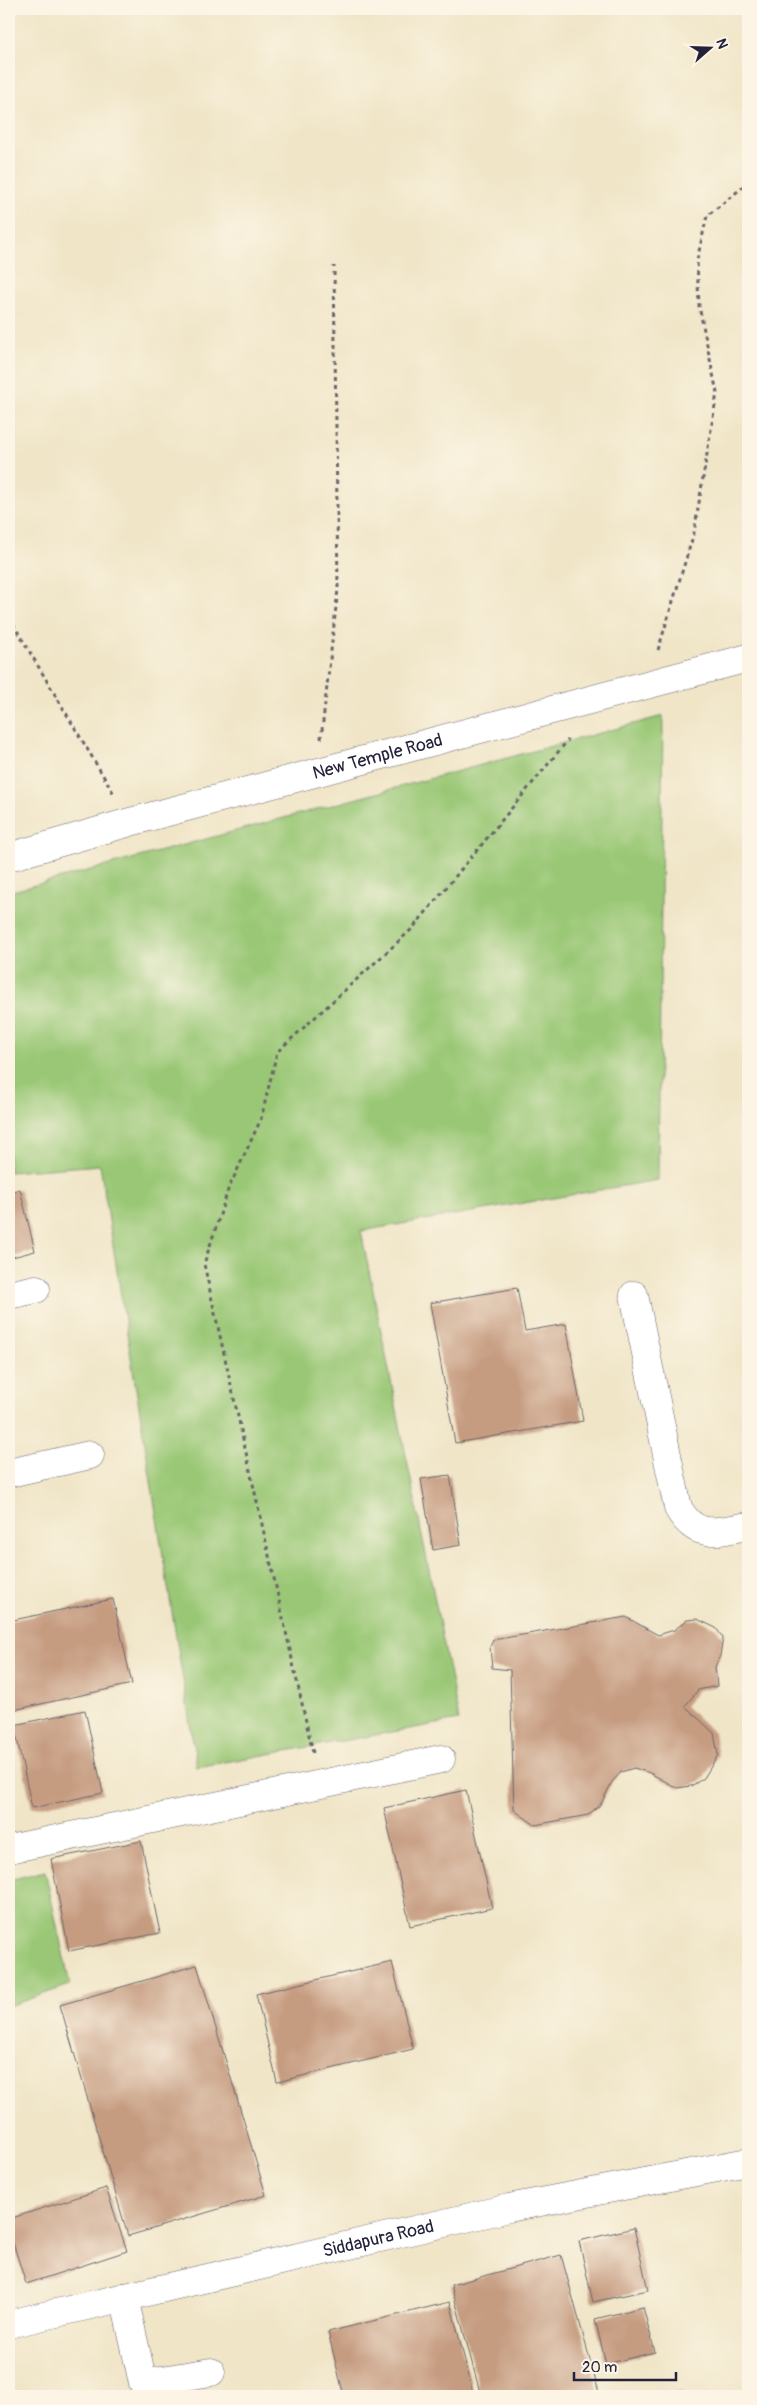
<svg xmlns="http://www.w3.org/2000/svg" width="757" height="2405" font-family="Pangolin,sans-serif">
	<rect width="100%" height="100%" fill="#fcf5e5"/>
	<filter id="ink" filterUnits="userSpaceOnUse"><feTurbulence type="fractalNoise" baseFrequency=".02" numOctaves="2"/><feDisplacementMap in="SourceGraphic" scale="10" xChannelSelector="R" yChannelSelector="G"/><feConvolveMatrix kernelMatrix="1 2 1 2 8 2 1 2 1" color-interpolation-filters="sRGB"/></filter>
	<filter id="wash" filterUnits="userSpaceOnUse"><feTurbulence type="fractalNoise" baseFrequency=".0096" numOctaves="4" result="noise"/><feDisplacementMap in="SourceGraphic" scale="20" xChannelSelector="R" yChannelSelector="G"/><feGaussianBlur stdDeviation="1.12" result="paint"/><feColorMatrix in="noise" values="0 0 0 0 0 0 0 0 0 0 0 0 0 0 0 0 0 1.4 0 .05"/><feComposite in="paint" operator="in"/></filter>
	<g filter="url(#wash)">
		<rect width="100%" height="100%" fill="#f0e5c7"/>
		<path fill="#99c775" stroke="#5e7458" d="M663 716 658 1180 361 1231 459 1720 197 1767 100 1165 9 1172V892Z
			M45 1871 70 1985 9 2006V1880Z"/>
		<g id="blocks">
			<path fill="#c69c81" d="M20 1189 35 1251 9 1258V1192Z
				M517 1288 525 1331 566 1324 583 1421 455 1443 430 1303Z
				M450 1475 461 1545 433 1550 421 1479Z
				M113 1599 132 1684 9 1711V1621Z
				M626 1617 658 1635 674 1630 687 1620 697 1619 716 1628 723 1638 720 1656 715 1667 717 1686 698 1690 685 1706 714 1733 718 1755 704 1778 691 1786 677 1788 650 1773 634 1768 621 1772 612 1782 601 1804 588 1815 535 1825 514 1810 510 1670 492 1668 490 1647 493 1640Z
				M85 1710 103 1793 32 1808 14 1725Z
				M466 1790 492 1908 410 1926 384 1808Z
				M141 1841 160 1933 69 1951 51 1859Z
				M392 1962 413 2049 277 2082 256 1994Z
				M197 1965 266 2195 128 2236 60 2005Z
				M106 2188 127 2251 26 2284 9 2230V2219Z
				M634 2228 648 2290 593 2302 579 2241Z
				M561 2255 600 2396H481L451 2285Z
				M450 2302 474 2396H344L328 2332Z
				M643 2307 655 2352 606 2364 595 2319Z
				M682 2392V2396H654V2395Z"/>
		</g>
	</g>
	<g filter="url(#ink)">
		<use href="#blocks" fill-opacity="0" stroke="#6a666c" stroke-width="1"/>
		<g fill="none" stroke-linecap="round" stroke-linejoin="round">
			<g stroke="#6a666c" stroke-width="29">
				<g id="minor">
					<path id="s1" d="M9 857 130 822 748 658"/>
					<path d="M9 1295 36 1289"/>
					<path d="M634 1295 678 1508C697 1541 716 1531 748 1526"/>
					<path d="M9 1473 90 1455"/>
					<path d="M9 1849 441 1759"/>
					<path d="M124 2297 143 2383 211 2372"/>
					<path id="s2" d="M9 2324 509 2208 748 2162"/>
				</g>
			</g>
			<path stroke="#6a666c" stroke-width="3" stroke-dasharray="4 4" stroke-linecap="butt" d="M9 617 114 794
				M658 650 694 533 717 393 699 306 697 260 707 216 748 183
				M321 739 338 589 334 266
				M313 1753 204 1264 228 1190 261 1119 277 1052 412 929 568 740"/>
			<use href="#minor" stroke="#fff" stroke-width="28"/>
		</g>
	</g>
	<g text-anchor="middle" stroke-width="4.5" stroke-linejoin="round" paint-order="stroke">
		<g font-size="18" fill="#22223b" stroke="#fcf5e5">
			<text dy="6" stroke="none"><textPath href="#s1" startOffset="382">New Temple Road</textPath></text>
			<text dy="6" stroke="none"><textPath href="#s2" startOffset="379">Siddapura Road</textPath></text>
		</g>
	</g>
	<rect width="757" height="2405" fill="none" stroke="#fcf5e5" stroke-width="30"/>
	<g transform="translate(710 48) rotate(70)" stroke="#fcf5e5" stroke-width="4" paint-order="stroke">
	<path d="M0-4L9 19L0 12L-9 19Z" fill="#22223b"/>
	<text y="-8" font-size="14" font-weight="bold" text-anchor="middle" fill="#22223b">N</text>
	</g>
	<path d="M574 2372v8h102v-8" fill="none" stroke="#22223b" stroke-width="2.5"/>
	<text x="582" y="2372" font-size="15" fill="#22223b" stroke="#fcf5e5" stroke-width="4" paint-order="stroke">20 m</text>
</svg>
